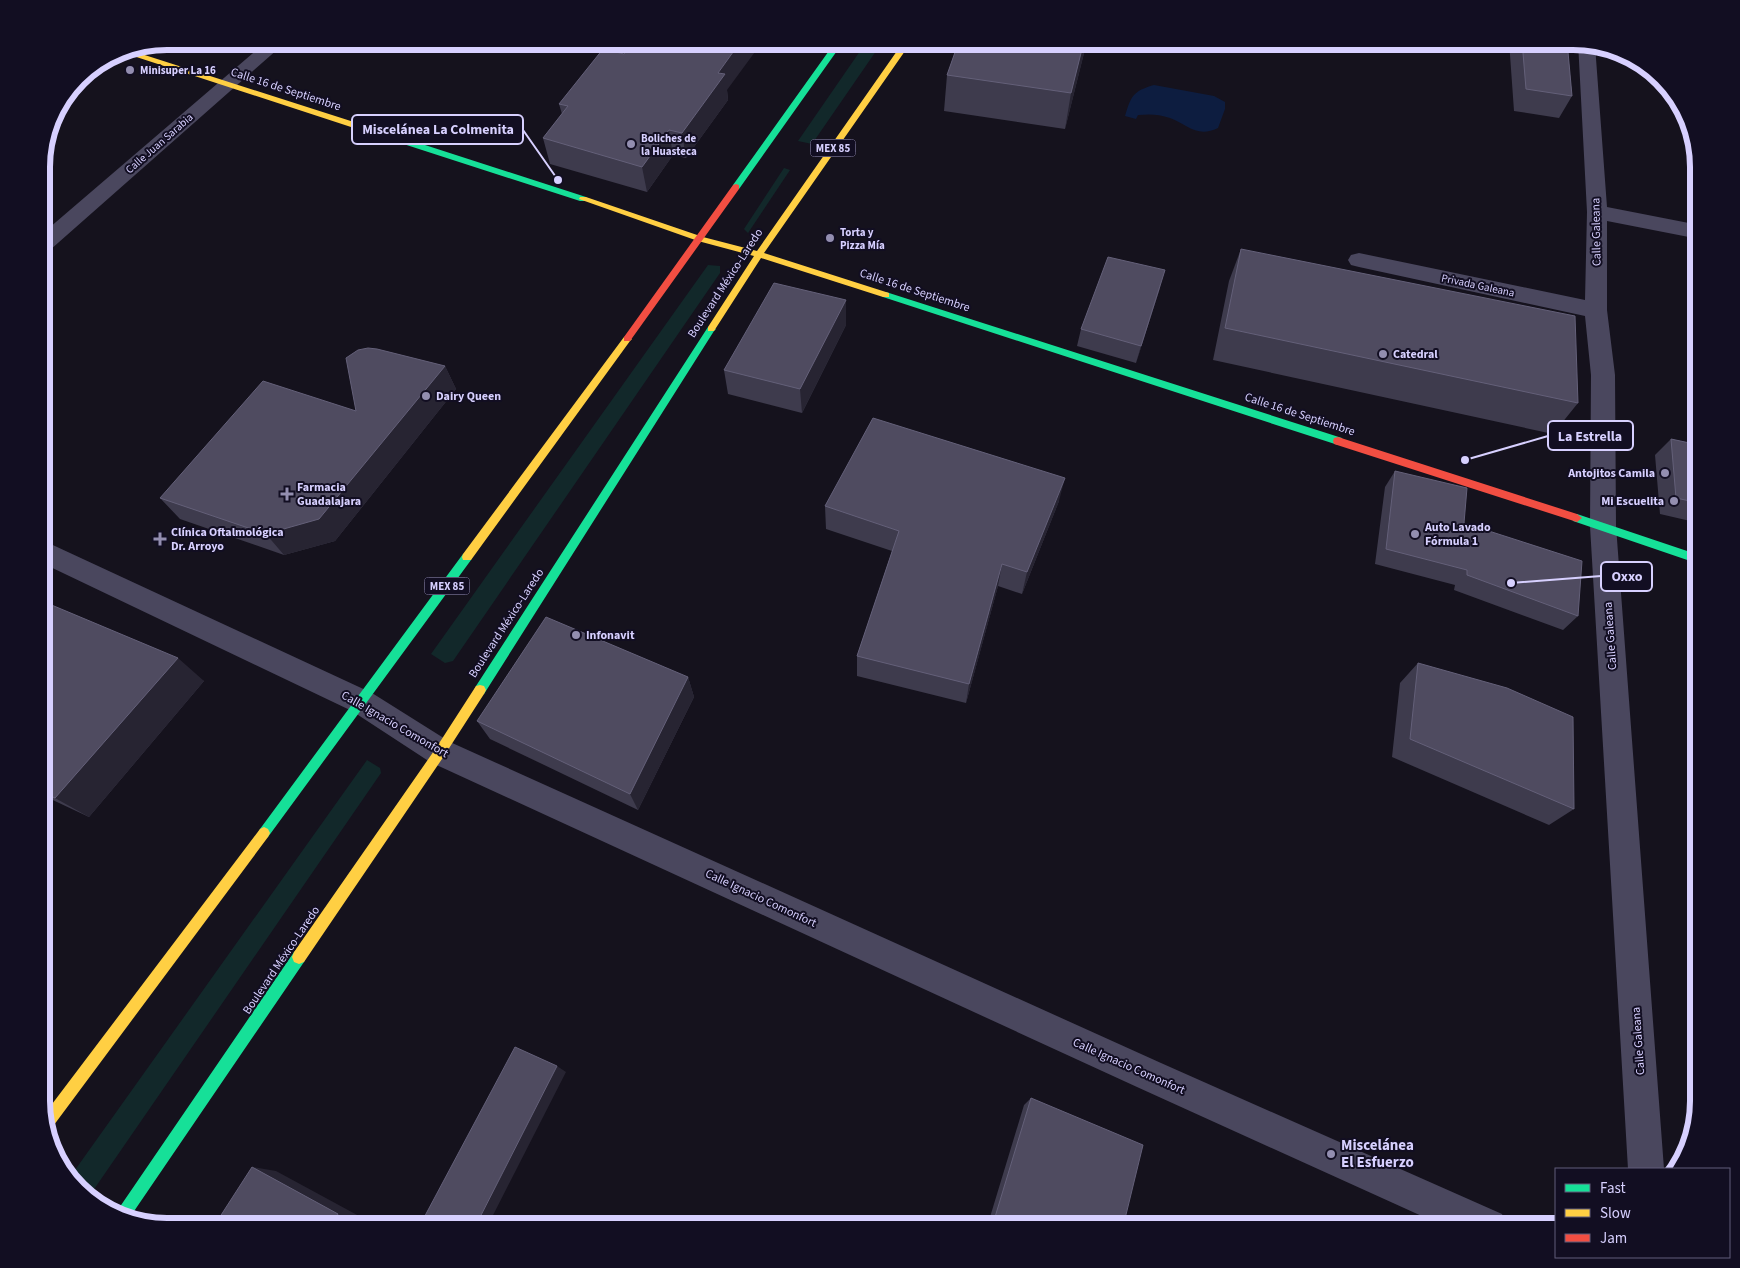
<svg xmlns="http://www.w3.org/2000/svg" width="1740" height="1268" font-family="'Source Sans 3',sans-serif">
	<rect width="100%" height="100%" fill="#15121d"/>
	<path fill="#12282a" d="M867 41H883L812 144 798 141Z
		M784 168 790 170 748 233 744 229Z
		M708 265 720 266V273L453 661 445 663 431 654Z
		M367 760 380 768 381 773 88 1198 70 1177Z"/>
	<path fill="#0d1d40" d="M1154 85 1214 96 1225 102V109L1218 128C1197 138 1188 125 1170 118 1159 114 1149 114 1138 115L1136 119 1125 116C1131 96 1133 91 1154 85Z"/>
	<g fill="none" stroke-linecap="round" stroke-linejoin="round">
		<path fill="#4a475e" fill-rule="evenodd" d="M267 41H287L50 250 42 252V234Z
			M1578 42 1595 45 1607 207 1699 225V239L1607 221V310L1615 375 1616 526 1664 1169H1628L1590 526 1591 375 1585 316 1359 267 1351 265 1348 260 1351 255 1359 253 1585 300 1587 212Z
			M42 540 372 693 450 742 1161 1063 1502 1214 1507 1227H1446L1137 1087 430 762 352 711 42 563Z"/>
		<path fill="#16e098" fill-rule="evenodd" d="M836 41H844L739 189H733V185Z
			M351 123H357L586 197 587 199 586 201H580L351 127Z
			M886 292 1342 438 1343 441 1338 445 883 297 881 295Z
			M711 326 716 329 714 331 484 694 480 695 476 694 474 690 476 686 708 327Z
			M1577 514 1699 555V564L1573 521 1572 518 1573 515Z
			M467 553 471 554 472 557 471 560 268 837 264 839 260 837 258 833 260 829 463 554Z
			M299 950 304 952 306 957 304 962 128 1220 115 1214 294 952Z"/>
		<path fill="#ffcf43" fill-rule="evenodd" d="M904 41H912L764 253 889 293V297H883L761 258 714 331H708V327L754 256 698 241 579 199 580 197H586L703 237 757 251Z
			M126 49 357 123 358 125 351 127 118 51Z
			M627 336 632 339 630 341 471 560H463L462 557 463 554 624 337Z
			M480 685 484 686 486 690 484 694 444 756 304 962 299 964 294 962 292 957 294 952 436 748 476 686Z
			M264 827 268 829 270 833 268 837 51 1129 48 1130 43 1116 260 829Z"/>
		<path fill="#f24e42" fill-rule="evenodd" d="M736 184 739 185V189L630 341H624V337L733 185Z
			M1338 437 1577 514 1582 518 1577 522 1334 444 1333 441 1334 438Z"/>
	</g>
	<path fill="#3e3b4d" d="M959 41H1087L1065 129 944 111 947 75Z
		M1177 41H1217L1214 53 1176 48Z
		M1509 41H1567L1572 96 1559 118 1514 111Z
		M727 90 728 100 686 158 673 155 647 192 550 164 543 138 562 114 559 104Z
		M1241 249 1578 403 1553 434 1213 360 1229 281Z
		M1160 288 1136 363 1077 346 1081 329Z
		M846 325 802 413 728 394 724 370Z
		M445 366 456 389 335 541 284 555 180 519 160 498 356 411Z
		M1671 439 1699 445V523L1660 514 1655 455Z
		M1395 471 1464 523 1578 616 1563 630 1454 590 1455 585 1375 564 1385 487Z
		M1059 501 1022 594 998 586 966 703 857 676V656L892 551 826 529 825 506Z
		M42 601 204 681 89 817 42 795Z
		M1418 663 1574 809 1549 825 1392 757 1400 683Z
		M688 677 694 697 638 810 490 739 477 721Z
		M1031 1098 1123 1227H987L1024 1105Z"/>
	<path fill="#272432" d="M741 41H763L727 90 728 100 686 158 682 133 718 73Z
		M1084 41H1087L1065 129 1071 93Z
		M669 130 673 155 647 192 642 167Z
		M1165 270 1160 288 1136 363 1141 346Z
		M846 300V325L802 413 800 389Z
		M445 366 456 389 335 541 284 555 266 534Z
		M1065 478 1059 501 1022 594 1027 572Z
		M1002 564 998 586 966 703 969 684Z
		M178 658 204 681 89 817 55 798Z
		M688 677 694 697 638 810 630 794Z
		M557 1066 566 1072 487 1227H475Z
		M252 1167 276 1171 359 1216 353 1227H331Z"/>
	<path fill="#4f4b60" stroke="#646079" d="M634 41H741L718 73 725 74 682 133 669 130 642 167 543 138 568 106 559 104 603 49 624 54Z
		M959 41H1084L1071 93 947 75Z
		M1522 41H1567L1572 96 1526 89Z
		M1241 249 1575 316 1578 403 1225 328Z
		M1108 257 1165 270 1141 346 1081 329Z
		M774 283 846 300 800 389 724 370Z
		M368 348 377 349 445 366 319 519 266 534 160 498 263 381 356 411 346 358 358 350Z
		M873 418 1065 478 1027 572 1002 564 969 684 857 656 899 531 825 506Z
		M1671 439 1699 445V503L1676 498Z
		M1395 471 1467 488 1464 523 1582 561 1578 616 1467 575V570L1386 549Z
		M42 601 178 658 55 798 42 792Z
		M546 617 688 677 630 794 477 721Z
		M1418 663 1507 688 1573 717 1574 809 1410 739Z
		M515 1047 557 1066 475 1227H419Z
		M1031 1098 1143 1145 1123 1227H992Z
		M252 1167 338 1214 331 1227H216L214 1226Z"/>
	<g fill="#938eb0" stroke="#120e22" stroke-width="2">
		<circle cx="130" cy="70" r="5"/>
		<circle cx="631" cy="144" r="5"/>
		<circle cx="830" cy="238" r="5"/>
		<circle cx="1383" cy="354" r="5"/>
		<circle cx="426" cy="396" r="5"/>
		<circle cx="1665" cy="473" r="5"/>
		<path d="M284.5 486.5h5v5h5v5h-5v5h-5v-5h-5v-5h5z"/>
		<circle cx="1674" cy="501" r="5"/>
		<circle cx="1415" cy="534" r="5"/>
		<path d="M157.5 531.5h5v5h5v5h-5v5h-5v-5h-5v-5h5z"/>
		<circle cx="576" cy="635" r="5"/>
		<circle cx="1331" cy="1154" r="5"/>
	</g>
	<g text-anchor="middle" stroke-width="4" stroke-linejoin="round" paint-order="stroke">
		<g font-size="11" font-weight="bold" fill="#d7d0ff" stroke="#120e22" text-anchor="start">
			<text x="140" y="74">Minisuper La 16</text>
			<text x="641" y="142">Boliches de<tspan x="641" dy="13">la Huasteca</tspan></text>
			<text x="840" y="236">Torta y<tspan x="840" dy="13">Pizza Mía</tspan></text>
		</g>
		<g font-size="11" fill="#d7d0ff" stroke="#120e22">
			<text transform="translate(159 143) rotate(-41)" y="4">Calle Juan Sarabia</text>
			<text transform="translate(1478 285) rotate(12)" y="4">Privada Galeana</text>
		</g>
		<g fill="#120e22" stroke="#9c96bd" stroke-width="1">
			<rect x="810.5" y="139.5" width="45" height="17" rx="4"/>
			<rect x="424.5" y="577.5" width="45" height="17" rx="4"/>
		</g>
		<g font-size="11" font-weight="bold" fill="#d7d0ff">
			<text x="833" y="152">MEX 85</text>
			<text x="447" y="590">MEX 85</text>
		</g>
		<g font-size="12" fill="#d7d0ff" stroke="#120e22">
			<text transform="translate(286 89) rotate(18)" y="4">Calle 16 de Septiembre</text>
			<text transform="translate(1596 232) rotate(-91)" y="4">Calle Galeana</text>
			<text transform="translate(725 283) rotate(-57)" y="4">Boulevard México-Laredo</text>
			<text transform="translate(915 290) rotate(18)" y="4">Calle 16 de Septiembre</text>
			<text transform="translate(1300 414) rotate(18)" y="4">Calle 16 de Septiembre</text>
			<text transform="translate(506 623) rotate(-57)" y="4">Boulevard México-Laredo</text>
			<text transform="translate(1610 636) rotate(-94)" y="4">Calle Galeana</text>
			<text transform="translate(395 724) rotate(30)" y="4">Calle Ignacio Comonfort</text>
			<text transform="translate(761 898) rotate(25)" y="4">Calle Ignacio Comonfort</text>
			<text transform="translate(281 960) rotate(-56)" y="4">Boulevard México-Laredo</text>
			<text transform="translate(1638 1041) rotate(-94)" y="4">Calle Galeana</text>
			<text transform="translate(1129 1066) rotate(24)" y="4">Calle Ignacio Comonfort</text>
		</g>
		<g font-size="12" font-weight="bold" fill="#d7d0ff" stroke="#120e22" text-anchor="start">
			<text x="1393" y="358">Catedral</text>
			<text x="436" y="400">Dairy Queen</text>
			<text x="1655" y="477" text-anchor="end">Antojitos Camila</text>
			<text x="297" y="491">Farmacia<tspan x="297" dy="14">Guadalajara</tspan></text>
			<text x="1664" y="505" text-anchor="end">Mi Escuelita</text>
			<text x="1425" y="531">Auto Lavado<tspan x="1425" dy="14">Fórmula 1</tspan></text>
			<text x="171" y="536">Clínica Oftalmológica<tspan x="171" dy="14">Dr. Arroyo</tspan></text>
			<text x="586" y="639">Infonavit</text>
		</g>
		<g font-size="15" font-weight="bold" fill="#d7d0ff" stroke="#120e22" text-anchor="start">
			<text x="1341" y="1150">Miscelánea<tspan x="1341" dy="17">El Esfuerzo</tspan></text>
		</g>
	</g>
	<path d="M0 0H1740V1268H0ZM167 50H1573A117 117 0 0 1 1690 167V1101A117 117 0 0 1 1573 1218H167A117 117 0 0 1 50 1101V167A117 117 0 0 1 167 50Z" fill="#120e22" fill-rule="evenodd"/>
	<path fill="none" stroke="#d7d0ff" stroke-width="6" d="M167 50H1573A117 117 0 0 1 1690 167V1101A117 117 0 0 1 1573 1218H167A117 117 0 0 1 50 1101V167A117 117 0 0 1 167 50Z"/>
	<path fill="none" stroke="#d7d0ff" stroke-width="2" d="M558 180L523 130M1465 460L1548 436M1511 583L1601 576"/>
	<g fill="#d7d0ff" stroke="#120e22" stroke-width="2">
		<circle cx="558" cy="180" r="5"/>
		<circle cx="1465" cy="460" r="5"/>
		<circle cx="1511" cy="583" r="5"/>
	</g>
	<g fill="#120e22" stroke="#d7d0ff" stroke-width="2">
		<rect x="352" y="115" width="171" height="29" rx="5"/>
		<rect x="1548" y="421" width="85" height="29" rx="5"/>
		<rect x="1601" y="562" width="51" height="29" rx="5"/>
	</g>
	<g font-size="14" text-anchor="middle" font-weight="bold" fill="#d7d0ff">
		<text x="438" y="134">Miscelánea La Colmenita</text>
		<text x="1590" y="441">La Estrella</text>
		<text x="1627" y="581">Oxxo</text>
	</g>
	<rect x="1555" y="1168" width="175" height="90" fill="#120e22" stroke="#615c7a"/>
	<rect x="1565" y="1184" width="25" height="8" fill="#16e098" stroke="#615c7a"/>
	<text x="1600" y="1193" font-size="15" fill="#d7d0ff">Fast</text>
	<rect x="1565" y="1209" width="25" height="8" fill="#ffcf43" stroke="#615c7a"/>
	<text x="1600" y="1218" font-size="15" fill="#d7d0ff">Slow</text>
	<rect x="1565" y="1234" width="25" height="8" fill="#f24e42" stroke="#615c7a"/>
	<text x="1600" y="1243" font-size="15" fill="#d7d0ff">Jam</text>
</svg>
